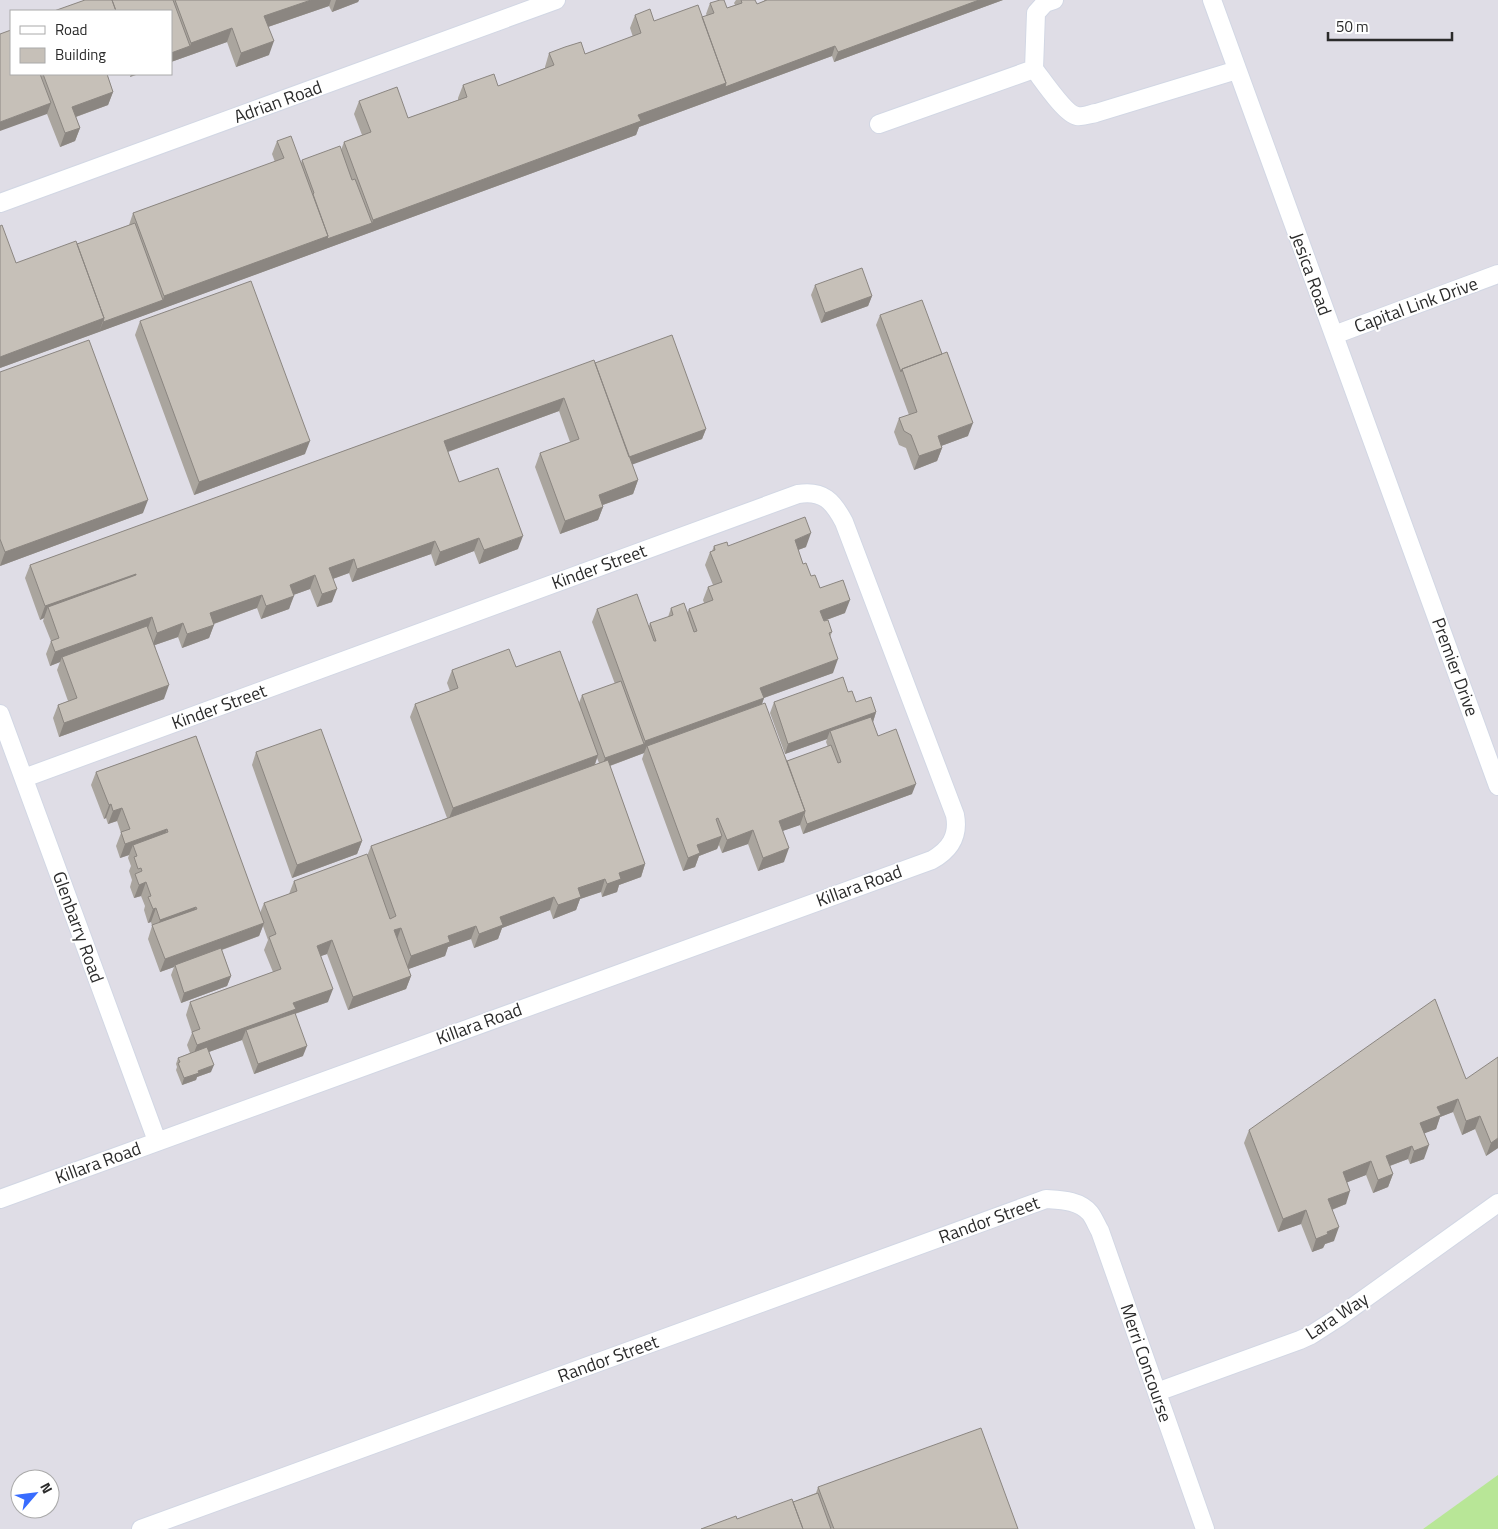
<svg xmlns="http://www.w3.org/2000/svg" width="1498" height="1529" font-family="'Titillium Web',sans-serif">
	<rect width="100%" height="100%" fill="#ede5dd"/>
	<path fill="#dfdde6" fill-rule="evenodd" d="M0 0H1498V1477L1423 1529H0ZM11 11H171V74H11ZM20 1479H50V1509H20Z"/>
	<path fill="#b8e697" d="M1498 1475V1529H1423Z"/>
	<g fill="none" stroke-linecap="round" stroke-linejoin="round">
		<g stroke="#d2d7e4" stroke-width="20">
			<path id="minor" d="M1054 0 1045 3 1036 13 1034 69C1042 79 1065 114 1077 116 1083 117 1090 114 1096 113L1237 70
				M1212 0 1498 786
				M879 124 1034 69
				M0 203 556 0
				M1334 335 1498 274
				M0 714 157 1141
				M0 1199 932 860C950 850 959 836 955 815L844 522C833 501 823 490 798 494L24 778
				M1157 1392 1300 1340 1311 1335 1339 1317 1498 1203
				M141 1529 1046 1199C1061 1200 1079 1200 1090 1213 1094 1218 1097 1226 1100 1231L1205 1529"/>
		</g>
		<use href="#minor" stroke="#fff" stroke-width="18"/>
	</g>
	<path fill="#aaa59e" fill-rule="evenodd" d="M85 0H359L358 2 332 12 329 6 268 27 269 55 236 67 227 42 171 62V11Z
		M736 0H755L757 4 764 1V0H1003L834 62 832 56 639 127 636 135 0 368 16 263 77 244 129 225 133 213 275 162 272 154 277 141 301 163 302 160 341 150 344 142 362 135 354 114 359 101 408 118 458 100V98L463 85 498 86 545 68V67L549 53 585 54 633 37 630 28 635 15 654 21 702 17 707 16 706 14 710 3 727 8 735 5 734 3Z
		M11 74H107L113 92 108 105 76 117 80 128 75 141 60 147 47 114Z
		M815 285 872 296 868 306 821 323 811 295Z
		M880 315 968 436 941 446 942 448 937 461 914 470 906 448 899 445 894 432 899 418 909 415 876 325Z
		M140 321 305 454 194 495 135 335Z
		M595 363 706 429 702 439 632 464 638 480 633 494 603 505V507L598 520 560 534 535 467 540 453 570 442 559 411 448 452 459 482 518 549 479 564 474 551 435 566 431 554 352 582 349 573 333 579 332 602 317 607 310 589 293 595 289 609 261 619 257 608 214 624 209 638 182 648 178 637 155 645 164 699 59 737 53 718 58 705 68 701 57 670 60 662 50 666 46 654 51 641 43 621 44 618 40 620 25 578 30 565Z
		M0 372 143 513 0 566Z
		M714 546 806 547 798 550 803 564 811 576 820 588 845 613 824 621 832 632 830 637 833 673 764 698 762 704 787 761 828 747 826 742 827 739 785 754 770 713 774 702 848 692 856 702 876 712 873 722 878 736 912 794 803 834 800 825 782 831 784 862 758 871 748 844 722 853 719 845 717 849 699 856 695 867 683 871 642 759 644 753 610 766 645 864 641 877 619 885 617 892 602 897 601 892 580 899 576 910 553 919 550 910 502 928 498 939 474 948 471 939 448 947 445 956 408 969 411 976 406 989 348 1010 327 954 321 956 328 1002 295 1014 303 1056 254 1074 242 1040 209 1052 211 1072 197 1077 196 1080 182 1085 176 1070 177 1067 176 1064 178 1058 190 1053 187 1045 192 1033 186 1015 190 1002 273 972 264 950 268 940 263 926 259 936 222 950 231 976 227 986 181 1003 171 975 174 967 160 972 148 939 152 926 151 922 148 923 144 910 145 906 141 896 134 898 130 887 132 880 129 871 131 866 128 858 129 855 120 858 116 846 121 833 117 821 108 824 106 818 104 819 91 785 96 772 196 736 260 913 264 903 289 894 294 881 367 856 371 846 447 818 410 717 415 704 450 691 447 683 452 670 516 667 579 703 582 695 615 684 592 622 597 609 649 626 650 623 668 617 671 608 687 613 689 609 704 603 703 600 708 587 713 585 705 565 710 552 712 551ZM597 758 599 763 595 765Z
		M256 752 362 841 357 854 292 878 252 765Z
		M1466 1079 1498 1148 1486 1156 1475 1129 1462 1135 1453 1112 1440 1117 1436 1129 1424 1133V1159L1410 1164 1408 1159 1390 1166 1393 1174 1388 1187 1373 1193 1366 1175 1347 1182 1346 1204 1332 1210 1334 1241 1325 1244 1323 1248 1312 1252 1301 1224 1278 1232 1244 1143 1249 1130Z
		M818 1487 1018 1529H701L737 1519 793 1502 816 1493Z"/>
	<path fill="#8b8681" d="M311 0H331L329 6 259 30 264 16Z
		M336 0H359L358 2 332 12Z
		M979 0H1003L834 62 838 52Z
		M232 28 227 42 171 62V53L190 46 191 43Z
		M274 41 269 55 236 67 241 53Z
		M835 46 832 56 639 127 636 135 99 332 103 322 163 300 164 296 328 236 372 223 373 220 638 115 726 83Z
		M131 74H139L130 77Z
		M113 92 108 105 67 120 72 107Z
		M51 103 47 114 0 131V122Z
		M80 128 75 141 60 147 65 133Z
		M872 296 868 306 821 323 825 313Z
		M104 318 99 332 0 368V357Z
		M564 398 559 411 439 455 444 441Z
		M973 423 968 436 933 449 938 436Z
		M706 429 702 439 623 468 627 457Z
		M310 441 305 454 194 495 199 482Z
		M942 448 937 461 914 470 919 456Z
		M638 480 633 494 594 508 599 495Z
		M148 500 143 513 0 566 5 552Z
		M603 507 598 520 560 534 565 521Z
		M811 533 806 547 790 553 795 540Z
		M523 536 518 549 479 564 484 550Z
		M479 538 474 551 435 566 440 552Z
		M435 541 431 554 352 582 357 569Z
		M354 559 349 573 324 582 329 568Z
		M136 574 131 587 48 607 44 618 40 620 45 606Z
		M315 575 310 589 285 598 290 585Z
		M337 589 332 602 317 607 322 594Z
		M262 595 257 608 205 627 210 613Z
		M294 596 289 609 261 619 266 606Z
		M850 600 845 613 815 624 820 611Z
		M152 617 147 631 62 657 60 662 50 666 55 652Z
		M183 623 178 637 152 646 157 633Z
		M214 625 209 638 182 648 187 634Z
		M838 659 833 673 755 701 760 688Z
		M169 685 164 699 59 737 64 723Z
		M764 698 759 712 647 746 644 753 601 769 605 758 644 744 645 741Z
		M876 712 873 722 830 731 827 739 785 754 788 744Z
		M598 755 593 769 448 821 453 808Z
		M916 784 912 794 803 834 807 824Z
		M111 804 106 818 104 819 109 805Z
		M122 808 117 821 108 824 113 811Z
		M805 811 800 825 774 834 779 821Z
		M167 829 163 843 133 845 129 855 120 858 125 844Z
		M753 830 748 844 722 853 727 840Z
		M722 836 717 849 699 856 695 867 683 871 688 858 697 845Z
		M362 841 357 854 292 878 297 865Z
		M789 848 784 862 758 871 763 858Z
		M645 864 641 877 619 885 617 892 602 897 607 884 619 873Z
		M605 879 601 892 580 899 576 910 553 919 558 905 578 888Z
		M146 882 141 896 134 898 139 885Z
		M554 897 550 910 502 928 498 939 474 948 479 934 500 917Z
		M196 907 191 920 155 933 160 920Z
		M156 908 151 922 148 923 153 909Z
		M264 923 259 936 175 967V965L174 967 160 972 165 959Z
		M476 926 471 939 448 947 445 956 406 970 411 956 448 936Z
		M401 928 396 942 394 930Z
		M332 940 327 954 312 959 317 946Z
		M231 976 227 986 181 1003 184 993Z
		M411 976 406 989 348 1010 353 997Z
		M333 989 328 1002 294 1014 246 1030 242 1040 192 1058 197 1045 293 1003Z
		M307 1046 303 1056 254 1074 258 1064Z
		M214 1065 211 1072 197 1077 196 1080 182 1085 184 1078 198 1071Z
		M1458 1099 1453 1112 1440 1117 1436 1129 1415 1137 1420 1123 1437 1107Z
		M1480 1116 1475 1129 1462 1135 1466 1121Z
		M1498 1138V1148L1486 1156 1491 1143Z
		M1429 1145 1424 1159 1410 1164 1414 1151Z
		M1412 1146 1408 1159 1381 1169 1386 1156Z
		M1371 1161 1366 1175 1338 1186 1343 1172Z
		M1393 1174 1388 1187 1373 1193 1378 1180Z
		M1350 1191 1346 1204 1323 1213 1328 1199Z
		M1306 1210 1301 1224 1278 1232 1283 1219Z
		M1339 1227 1334 1241 1325 1244 1323 1248 1312 1252 1316 1239 1327 1232Z"/>
	<path fill="#c6c0b8" stroke="#8b8681" d="M85 0H112L116 11H54Z
		M112 0H173L190 46 171 53V11H116Z
		M175 0H311L264 16 274 41 241 53 232 28 191 43Z
		M720 0H724L727 8 742 3 741 0H755L757 4 767 0H979L838 52 835 46 725 87 726 83 702 17 714 13 710 3Z
		M698 5 726 83 638 115 641 121 373 220 344 142 371 132 359 101 397 87 408 118 467 97 463 85 494 74 498 86 554 65 549 53 565 47 581 42 585 54 641 33 635 15 650 9 654 21Z
		M11 30V74H40L51 103 0 122V34Z
		M43 74H107L113 92 72 107 80 128 65 133Z
		M291 136 328 236 164 296 133 213 284 158 277 141Z
		M340 146 352 180 355 179 372 223 327 239 328 236 313 194 314 193 302 160Z
		M135 223 163 300 103 322 104 318 77 244Z
		M2 225 16 263 76 241 104 318 0 357V226Z
		M862 268 872 296 825 313 815 285Z
		M251 281 310 441 199 482 140 321Z
		M922 300 942 354 902 369 901 372 880 315Z
		M672 335 706 429 629 457 595 363Z
		M89 340 148 500 5 552 0 539V372Z
		M947 352 973 423 938 436 942 448 919 456 911 435 904 431 899 418 917 412 902 369Z
		M594 360 638 480 599 495 603 507 565 521 540 453 579 439 564 398 444 441 459 482 498 468 523 536 484 550 479 538 440 552 435 541 357 569 354 559 329 568 337 589 322 594 315 575 290 585 294 596 266 606 262 595 210 613 214 625 187 634 183 623 157 633 152 617 55 652 51 641 59 638 48 607 136 575V574L45 606 30 565Z
		M805 517 811 533 795 540 803 564 806 563 811 576 815 575 820 588 843 580 850 600 820 611 824 621 828 620 832 632 829 633 838 659 760 688 764 698 645 741 597 609 637 594 654 641H656L650 623 673 615 671 608 684 603 694 632 697 631 689 609 713 600 708 587 722 582 710 552 715 550 714 546 727 542 728 546Z
		M147 626 169 685 64 723 58 705 77 698 62 657Z
		M509 649 516 667 560 651 598 755 453 808 415 704 458 688 452 670Z
		M843 677 848 692 852 691 856 702 871 697 876 712 788 744 774 702Z
		M621 681 644 744 605 758 582 695Z
		M765 703 805 811 779 821 789 848 763 858 753 830 727 840 718 818 716 819 722 836 697 845 700 853 688 858 647 746Z
		M871 717 878 736 896 729 916 784 807 824 804 815 805 811 787 761 831 745 838 763 841 762 830 731Z
		M321 729 362 841 297 865 256 752Z
		M196 736 264 923 165 959 152 925 197 909 196 907 160 920 156 908 153 909 148 897 151 896 146 882 139 885 135 874 142 871 141 868 138 869 134 857 137 856 133 845 168 832 167 829 125 844 121 832 130 829 122 808 113 811 111 804 109 805 96 772Z
		M608 760 645 864 619 873 621 879 607 884 605 879 578 888 581 897 558 905 554 897 500 917 503 925 479 934 476 926 448 936 450 942 411 956 401 928 394 930 411 976 353 997 332 940 317 946 333 989 293 1003 296 1009 197 1045 192 1032 200 1029 190 1002 281 969 269 937 276 934 264 903 297 891 294 881 367 854 390 919 396 916 371 846Z
		M221 948 231 976 184 993 175 965Z
		M1435 999 1466 1079 1498 1057V1138L1491 1143 1480 1116 1466 1121 1458 1099 1437 1107 1441 1115 1420 1123 1429 1145 1414 1151 1412 1146 1386 1156 1393 1174 1378 1180 1371 1161 1343 1172 1350 1191 1328 1199 1339 1227 1327 1232 1328 1234 1316 1239 1306 1210 1283 1219 1249 1130Z
		M295 1013 307 1046 258 1064 246 1030Z
		M207 1047 214 1065 198 1071 199 1073 184 1078 178 1063 180 1062 178 1058Z
		M981 1428 1018 1529H834L818 1487Z
		M818 1493 831 1529H803L793 1502Z
		M792 1499 803 1529H701L736 1516 737 1519Z"/>
	<g text-anchor="middle" stroke-width="4" stroke-linejoin="round" paint-order="stroke">
		<g font-size="18" fill="#2b2b2b" stroke="#fff">
			<text transform="translate(278 102) rotate(-20)" y="6">Adrian Road</text>
			<text transform="translate(1311 274) rotate(70)" y="6">Jesica Road</text>
			<text transform="translate(1416 305) rotate(-20)" y="6">Capital Link Drive</text>
			<text transform="translate(599 567) rotate(-20)" y="6">Kinder Street</text>
			<text transform="translate(1455 667) rotate(70)" y="6">Premier Drive</text>
			<text transform="translate(219 707) rotate(-20)" y="6">Kinder Street</text>
			<text transform="translate(859 886) rotate(-20)" y="6">Killara Road</text>
			<text transform="translate(78 927) rotate(70)" y="6">Glenbarry Road</text>
			<text transform="translate(479 1024) rotate(-20)" y="6">Killara Road</text>
			<text transform="translate(98 1163) rotate(-20)" y="6">Killara Road</text>
			<text transform="translate(989 1220) rotate(-20)" y="6">Randor Street</text>
			<text transform="translate(1337 1316) rotate(-33)" y="6">Lara Way</text>
			<text transform="translate(608 1359) rotate(-20)" y="6">Randor Street</text>
			<text transform="translate(1146 1363) rotate(71)" y="6">Merri Concourse</text>
		</g>
	</g>
	<rect x="10" y="10" width="162" height="65" fill="#ffffff" stroke="#aaaaaa"/>
	<rect x="20" y="26" width="25" height="8" fill="#ffffff" stroke="#aaaaaa"/>
	<text x="55" y="35" font-size="15" fill="#2b2b2b">Road</text>
	<rect x="20" y="48" width="25" height="15" fill="#c6c0b8" stroke="#aaaaaa"/>
	<text x="55" y="60" font-size="15" fill="#2b2b2b">Building</text>
	<g transform="translate(35 1494) rotate(62)"><circle r="24" fill="#ffffff" stroke="#aaaaaa"/>
	<path d="M0-4L9 19L0 12L-9 19Z" fill="#386cff"/>
	<text y="-8" font-size="14" font-weight="bold" text-anchor="middle" fill="#2b2b2b">N</text>
	</g>
	<path d="M1328 32v8h124v-8" fill="none" stroke="#2b2b2b" stroke-width="2.5"/>
	<text x="1336" y="32" font-size="15" fill="#2b2b2b" stroke="#ffffff" stroke-width="4" paint-order="stroke">50 m</text>
</svg>
